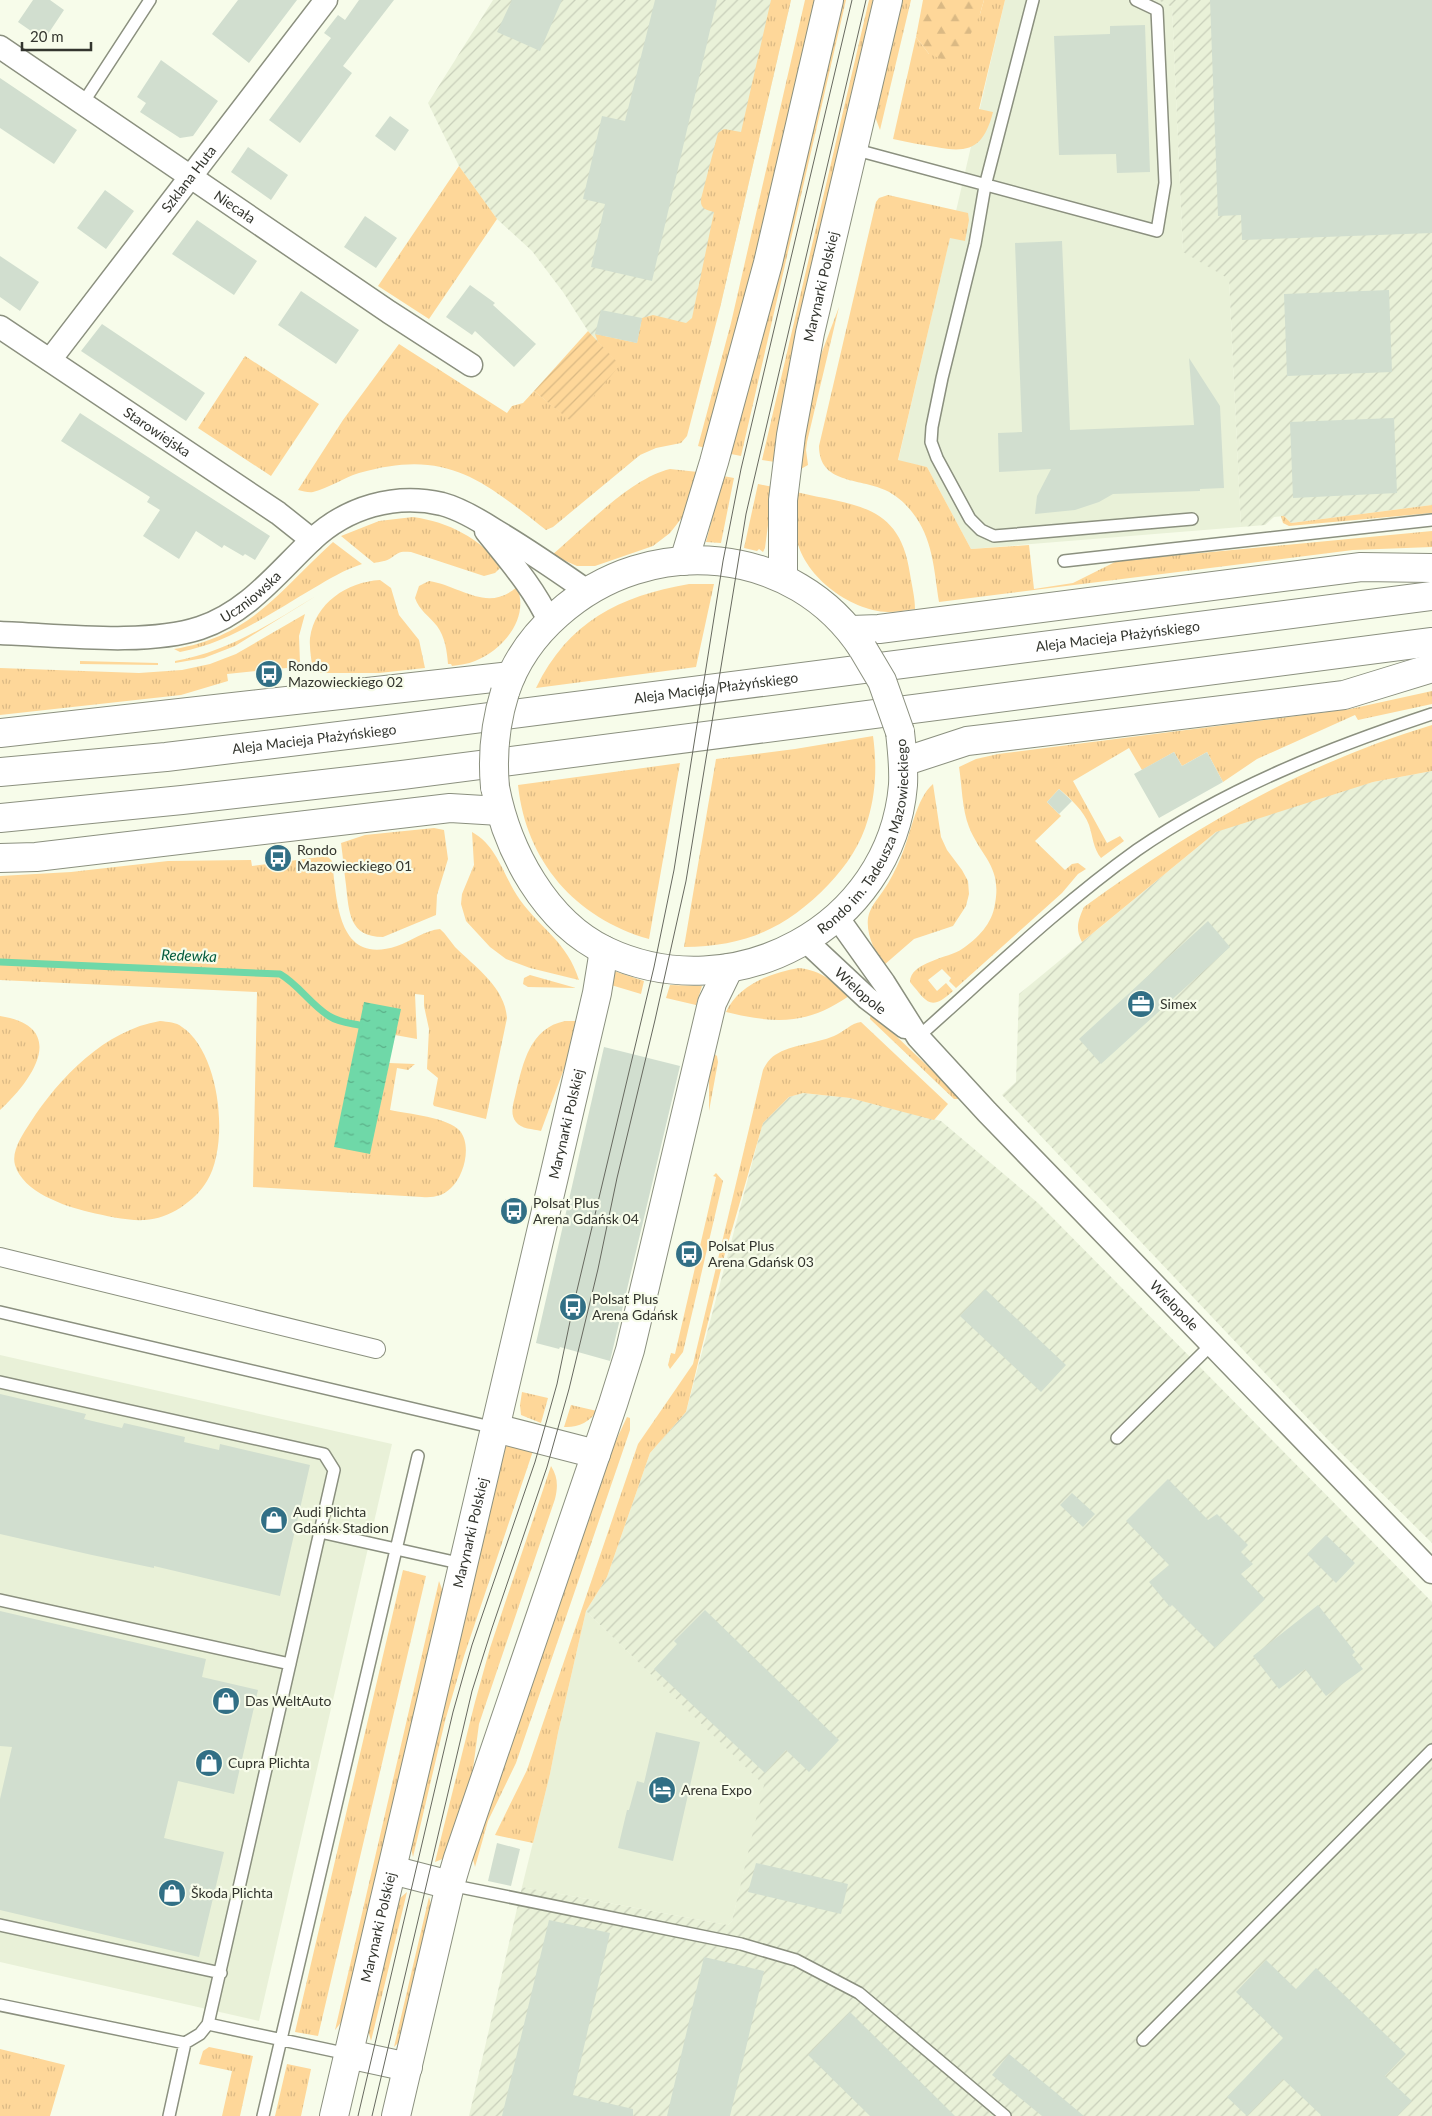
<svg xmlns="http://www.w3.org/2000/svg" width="1432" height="2116" font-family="Lato,sans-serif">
	<defs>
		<pattern id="industrial-furrows" width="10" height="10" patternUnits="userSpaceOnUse" patternTransform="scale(1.25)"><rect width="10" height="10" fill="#e9f1d8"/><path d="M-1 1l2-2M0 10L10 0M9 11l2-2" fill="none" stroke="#c8cfba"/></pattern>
		<pattern id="grass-tufts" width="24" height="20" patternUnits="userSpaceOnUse" patternTransform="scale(1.25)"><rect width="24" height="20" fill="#fed799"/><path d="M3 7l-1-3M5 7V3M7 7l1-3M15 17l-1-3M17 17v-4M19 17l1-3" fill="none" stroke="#dab984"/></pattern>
		<pattern id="forest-firs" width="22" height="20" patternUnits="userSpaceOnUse" patternTransform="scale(1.25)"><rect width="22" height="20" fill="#fed799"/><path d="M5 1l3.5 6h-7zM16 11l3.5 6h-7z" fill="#dab984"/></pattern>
		<pattern id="garden-furrows" width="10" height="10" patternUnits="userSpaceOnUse" patternTransform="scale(1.25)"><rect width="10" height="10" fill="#fed799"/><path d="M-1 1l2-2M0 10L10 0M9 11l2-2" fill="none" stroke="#dab984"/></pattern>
		<pattern id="water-ripples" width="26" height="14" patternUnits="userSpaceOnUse" patternTransform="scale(1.25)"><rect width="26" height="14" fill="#6fd8a8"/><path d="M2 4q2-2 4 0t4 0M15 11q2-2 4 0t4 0" fill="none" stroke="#5cb089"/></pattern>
	</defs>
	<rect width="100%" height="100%" fill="#f7fcea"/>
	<path fill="#e9f1d8" d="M1005 0H1158L1172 7 1183 251 1229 278 1241 527 971 549 927 467 898 461Z
		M0 1355 392 1444 259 2021 0 1962Z
		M586 1611 765 1785 732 1921 728 1925 522 1887 550 1774 558 1733Z"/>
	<path fill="url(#industrial-furrows)" d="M493 0H791L720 308 620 365 588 331 563 292 532 251 497 219 459 166 428 103Z
		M1158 0H1432V505L1291 523 1284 516 1274 517 1265 525 1241 527 1229 279 1183 252 1172 7Z
		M1432 771V1543L1331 1443 1002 1095 1016 1082 1019 994 1216 832 1281 807 1373 782Z
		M803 1093 850 1098 941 1121 1038 1203 1432 1602V2116H469L522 1887 728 1925 732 1921 764 1785 586 1611 607 1577 650 1453 686 1412 763 1122 789 1097Z"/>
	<path fill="url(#grass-tufts)" d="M771 0H791L720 308 687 436 681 443 656 448 640 455 553 527 546 530C481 479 446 448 359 473 343 478 329 488 313 492 309 493 303 491 298 490L343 420 399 344 507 413 512 406 523 403 534 391 572 421 619 365 598 342 595 334 637 343 642 318 653 315 686 323 692 318 714 212C706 210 700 209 701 199L718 133 724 129 741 132Z
		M805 0H816L740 326 705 448 698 446 731 323Z
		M842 0H846L741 456 731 454 764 332Z
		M869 0H873L795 336 775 462 762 460Z
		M899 0H911L880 130 874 114Z
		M984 0H1005L979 109 993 112C984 147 970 154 936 147 922 145 907 142 893 139L916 37 929 54 980 14Z
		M459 166 497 219 429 319 378 286Z
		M888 195 968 213 969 220 965 241 950 238 898 460 927 467 971 549 1029 545 1034 589 1073 583 1117 561 1432 531V547L1353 550 939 602C934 570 933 538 912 512 905 503 896 495 885 490 859 478 819 484 819 446L876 202 879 198Z
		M839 307 807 442 806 450 808 465 799 470 817 365Z
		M245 356 319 404 271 476 198 428Z
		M670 469 698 472 684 515 670 533 653 546 595 566H577L552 555C584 528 631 478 670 469Z
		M723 476 734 478 721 543 706 542Z
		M758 484 773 487 765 548 763 552 759 549 757 551 744 548Z
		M796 492C855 506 900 503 910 574 912 586 915 598 915 609 906 610 897 612 888 612 849 611 801 574 796 535 794 521 796 506 796 492Z
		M1432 505V513L1289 526 1283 523 1281 516H1284L1291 523Z
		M413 517C449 522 479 538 502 566L495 573 484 576 411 552C400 551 399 552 391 558 387 561 379 562 374 563L341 536 379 521Z
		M333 542 362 564C344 570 329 579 314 588 271 613 229 643 180 652L174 649C252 636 279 591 333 542Z
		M380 580 391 588 399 615 419 640 425 668 379 673H313C312 662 309 649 310 638 315 603 347 582 380 580Z
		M429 581C461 586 487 613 517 587 530 618 503 650 475 661 468 664 459 665 452 666L451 664H448C447 651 445 637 437 626 430 617 419 610 415 598L419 586Z
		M689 584H714L696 667 536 688C568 622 619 596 689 584Z
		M316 596 235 646 204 658 175 663V661C228 652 271 623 316 596Z
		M305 614 299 636 300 663 297 667 227 674 228 681 181 695 0 715V668L139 673 182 670 210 664 236 654Z
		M80 661 158 663V665L80 664Z
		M1432 691V704L1358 720 1355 715 1257 759 1223 782 1207 752 1182 766 1174 752 1142 770 1129 748 1073 781 1107 843 1120 836 1124 841 1101 858C1093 848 1093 837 1089 825 1084 811 1070 798 1059 789L1047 802 1061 816 1035 841 1065 870 1072 864 1078 863 1086 869 1078 874 1062 893 956 988 949 981 951 978 942 969 928 980 937 991 946 983 953 991C930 1012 927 1002 910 982 910 962 949 958 962 949 978 938 992 924 995 904 1002 866 981 857 969 827 962 809 962 786 959 767L976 759 998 754 1350 709Z
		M1432 725V771L1373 782 1216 832 1082 942C1075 929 1078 920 1084 907 1193 828 1302 764 1432 725Z
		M873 736C877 765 876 792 868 819 861 844 847 865 829 884 787 928 745 947 684 947L716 759 795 749Z
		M680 763 649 939C575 918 526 861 518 785Z
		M933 784 941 837 947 850 962 870 968 881 969 894 966 906 953 926 914 939 884 965C875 952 866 935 868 918 870 907 877 900 883 891 890 881 896 869 901 857 910 837 916 798 933 784Z
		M434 828 444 830 448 859 437 895 436 915 383 937C349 937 349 912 346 885 344 871 343 857 341 843L365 835Z
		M472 832C498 846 504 878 520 900 542 930 567 942 579 980L530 968 506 959 490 947 466 921 461 904 462 894 474 865Z
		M327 856 332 861C337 900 337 966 397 946 411 941 426 930 440 929 446 934 450 941 455 947 475 967 505 987 507 1018L486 1119 434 1106 433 1104 438 1078 427 1069 429 1029 424 1006V995L415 994 417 1039 395 1035 400 1009 370 1154 389 1063 415 1064 408 1070 397 1068 390 1110C408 1114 448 1117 460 1131 472 1146 464 1176 451 1188 443 1196 433 1198 422 1197L253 1187 257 992 0 980V876L71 872 168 861 251 860 252 866Z
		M799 968C820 970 835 982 849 996 807 1025 775 1024 726 1012 739 984 771 973 799 968Z
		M614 971 644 981 641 994 611 985Z
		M530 975 576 988 528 987 523 984 524 978Z
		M670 985 702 986 696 1005 666 998Z
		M871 1012 962 1099H954L870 1019Z
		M0 1016C70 1027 32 1081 0 1110Z
		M160 1021C168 1022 176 1022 182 1027 220 1052 230 1144 207 1181 195 1201 169 1219 145 1220 127 1221 107 1216 89 1212 64 1206 23 1192 15 1165 11 1151 23 1134 30 1123 59 1078 105 1030 160 1021Z
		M565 1021H578L571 1050 541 1131C533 1129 521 1129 516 1122 509 1113 514 1102 516 1092 523 1063 530 1028 565 1021Z
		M861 1022 948 1104 934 1120 850 1098 803 1093 789 1097 763 1123 724 1257 686 1412 650 1453 607 1577 586 1611 558 1733 550 1774 533 1843 495 1835 527 1770 638 1444 693 1364 763 1070C766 1064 769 1059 775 1055 792 1044 815 1044 834 1036 844 1032 851 1023 861 1022Z
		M712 1052 717 1056 718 1062 709 1111V1072Z
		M716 1173 723 1181 683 1352 670 1369 668 1365 671 1353 675 1354 716 1177 713 1176Z
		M522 1392 548 1398 541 1423 521 1415 520 1405Z
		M571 1405 597 1411C590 1422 577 1428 564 1427Z
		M627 1417 630 1418V1430L516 1763 488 1821 475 1867 473 1859 477 1843 612 1449Z
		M509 1444 534 1448 464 1656 445 1721 413 1857 411 1848 503 1449Z
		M551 1466C558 1477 558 1487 555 1499L479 1724 472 1776 445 1858 435 1862 475 1702 490 1648Z
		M403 1570 426 1576 318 2036 295 2032Z
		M439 1581 443 1592 343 2020 335 2030Z
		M407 1892 371 2041 368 2030 399 1899Z
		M429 1897 432 1908 400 2041 394 2047Z
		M209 2047 253 2056 240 2116H222L232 2071 199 2064 203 2051Z
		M0 2049 65 2065 50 2116H0Z
		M287 2064 311 2069 301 2116H275Z"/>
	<path fill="url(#forest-firs)" d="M923 0H984L980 14 966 44 949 62 929 54 916 37Z"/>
	<path fill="url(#garden-furrows)" d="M588 331 620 365 572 422 534 391Z"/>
	<path fill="url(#water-ripples)" d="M364 1002 401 1009 370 1154 334 1147Z"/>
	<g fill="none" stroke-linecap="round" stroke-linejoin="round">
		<path stroke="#6fd8a8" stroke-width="7" d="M0 962 280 974C299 985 310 1004 329 1016 338 1022 349 1023 359 1025"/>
	</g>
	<path fill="#d1decf" d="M33 0H50L64 10 44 40 18 22Z
		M238 0H297L249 63 212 34Z
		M359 0H394L343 66 352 73 300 143 269 120 331 38 324 33 338 15 345 20Z
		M512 0H562L540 51 497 32Z
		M655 0H717L652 281 591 267 605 204 583 199 602 116 625 121Z
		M1210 0H1432V233L1242 240 1241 215 1218 216Z
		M1145 25 1150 172 1117 173 1116 154 1059 155 1054 36 1110 34V26Z
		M161 60 218 101 193 136 180 138 140 112 146 103 137 97Z
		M0 78 77 130 54 164 0 128Z
		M390 116 409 130 395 151 375 136Z
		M248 147 288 175 271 200 231 172Z
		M105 190 134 211 106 249 77 228Z
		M365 216 397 238 376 268 344 247Z
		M197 220 257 261 234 295 172 254Z
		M1062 241 1070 430 1194 425 1189 358 1220 406 1224 488 1200 489V491L1113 494 1099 502 1075 510 1035 514 1037 496 1051 469 999 472 998 433 1022 432 1015 243Z
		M0 256 39 282 20 311 0 297Z
		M470 285 495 303 493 305 536 344 514 367 475 331 472 335 446 317Z
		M1389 290 1392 372 1287 376 1284 294Z
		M301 291 359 330 336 364 278 325Z
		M601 310 642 318 637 343 595 334Z
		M102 324 205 393 186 421 81 351Z
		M80 413 270 536 255 560 245 554 243 556 224 545 222 548 196 531 179 559 143 536 160 510 147 502 150 497 61 441Z
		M1394 418 1397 493 1293 498 1290 422Z
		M1174 752 1182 766 1207 752 1223 782 1159 818 1134 774Z
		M1059 789 1072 801 1059 814 1047 802Z
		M1208 921 1230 947 1101 1064 1079 1039Z
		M604 1047 680 1066 610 1361 560 1347 559 1349 536 1343Z
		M985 1289 1066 1365 1041 1392 960 1316Z
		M0 1394 86 1414 84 1419 122 1428 124 1423 185 1437 184 1442 219 1450 220 1444 310 1465 280 1596 154 1566V1568L92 1555 0 1534Z
		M1168 1479 1208 1520 1217 1514 1248 1545 1241 1552 1253 1564 1241 1574 1265 1599 1215 1648 1172 1605 1170 1607 1149 1582 1169 1565 1126 1521Z
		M1072 1493 1095 1514 1083 1527 1060 1505Z
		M1326 1535 1355 1563 1336 1583 1307 1554Z
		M1318 1605 1355 1652 1352 1655 1363 1669 1326 1696 1305 1669 1279 1689 1253 1656Z
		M705 1610 839 1740 809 1772 786 1750 765 1773 654 1669 677 1644 674 1641Z
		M0 1611 206 1659 202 1677 258 1690 234 1794 178 1781 164 1838 224 1852 199 1957 0 1910V1799L12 1747 0 1746Z
		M656 1732 700 1742 673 1861 618 1848 627 1810H629L637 1781 644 1783Z
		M497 1843 520 1849 511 1886 488 1881Z
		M756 1863 848 1884 841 1914 748 1892Z
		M549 1920 610 1933 573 2095 633 2109V2116H502Z
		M704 1957 764 1971 730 2116H667Z
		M1266 1960 1296 1989 1316 1968 1406 2054 1385 2076 1412 2101 1397 2116H1322L1283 2079 1247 2116 1227 2097 1283 2038 1236 1992Z
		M850 2012 955 2116H870L808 2055Z
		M1009 2054 1054 2091 1084 2116H1042L992 2075Z"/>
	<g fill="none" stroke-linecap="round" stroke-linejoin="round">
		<g stroke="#8b907f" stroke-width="14">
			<path id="service" d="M1033 0 985 186 975 244 942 378 932 427 931 442 937 458 970 519 981 530 994 536 1192 519
				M83 103 150 0
				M853 149 1157 231 1165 183 1157 10 1136 0
				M1064 561 1432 520
				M918 1037C990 973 1059 906 1137 850 1227 788 1329 748 1432 714
				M0 1312 495 1428
				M0 1382 324 1454 334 1470 208 2024 200 2034 185 2043 0 2005
				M1117 1438 1211 1345
				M320 1532 463 1564
				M0 1600 290 1664
				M450 1885 741 1944 796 1960 859 1993 1005 2116
				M0 1925 221 1973
				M208 2024 348 2054
				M1143 2040 1432 1750
				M169 2116 185 2043
				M263 2116 418 1456"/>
		</g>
		<g stroke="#8b907f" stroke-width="20">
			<path id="pedestrian" d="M0 1257 376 1349"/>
		</g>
		<g stroke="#8b907f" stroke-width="25">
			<g id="minor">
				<path id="s1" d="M0 47 389 312 471 365"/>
				<path id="s2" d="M0 327 278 513 312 540"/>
				<path id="s3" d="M50 360 326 0"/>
				<path d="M486 531C509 560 534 588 549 621"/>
				<path id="s4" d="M0 633C59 635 145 646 200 628 248 612 277 573 312 540 347 507 395 493 442 504 461 509 479 520 496 531 528 550 557 570 587 591"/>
				<path id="s5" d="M837 917 884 983 918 1037 987 1112 1432 1572"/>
				<path id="s6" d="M806 941 867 998 905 1027"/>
			</g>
		</g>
		<g stroke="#8b907f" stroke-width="30">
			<g id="secondary">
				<path d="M0 733 511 676"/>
				<path id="s7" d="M0 772 166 757 396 729 1432 596"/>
				<path d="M0 818 182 800 402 775 1432 642"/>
				<path d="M0 858 36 857 450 808 500 811"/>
				<path d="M495 1428 596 1454"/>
				<path d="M392 1870 450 1885"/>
				<path d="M348 2054 408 2067"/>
				<path id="s8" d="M334 2116 597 993 604 950"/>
				<path d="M396 2116 450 1885 458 1858 613 1404 630 1350 712 1003 729 968"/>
			</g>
		</g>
		<g stroke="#8b907f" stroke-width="30">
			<g id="primary">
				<path d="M684 561 714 462 768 263 829 0"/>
				<path id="s9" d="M783 578V500L791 435 810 333 888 0"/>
				<path d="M505 692C515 662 534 635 558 614 649 532 795 544 863 649"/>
				<path id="s10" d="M495 787C507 850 545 922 606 951 733 1011 891 928 903 785 904 767 902 750 900 732"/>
			</g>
		</g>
		<g stroke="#8b907f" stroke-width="30">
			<path id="trunk" d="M851 630 879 629 1361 567 1432 568
				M903 762 967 741 1344 695 1432 668"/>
		</g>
		<use href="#service" stroke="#fff" stroke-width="11"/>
		<use href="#pedestrian" stroke="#fff" stroke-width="18"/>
		<use href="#minor" stroke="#fff" stroke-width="22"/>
		<use href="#secondary" stroke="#fff" stroke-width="28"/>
		<use href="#primary" stroke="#fff" stroke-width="28"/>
		<use href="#trunk" stroke="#fff" stroke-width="28"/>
		<path stroke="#67695f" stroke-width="1" d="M358 2116 453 1712 472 1645 535 1462 557 1384 573 1307 654 967 674 870 723 561 741 469 852 0
			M372 2116 472 1691 492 1628 547 1467 569 1389 598 1269 617 1178 655 1020 686 881 746 514 866 0"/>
		<g stroke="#8b907f" stroke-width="30" stroke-linecap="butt">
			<path id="primary-bridge" d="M863 649 882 681 900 732
				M495 787C492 754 495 724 505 692"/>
		</g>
		<use href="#primary-bridge" stroke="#fff" stroke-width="28"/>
	</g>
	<defs>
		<g id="bus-disc" transform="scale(1.4375)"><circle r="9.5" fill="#316f85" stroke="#f7fcea"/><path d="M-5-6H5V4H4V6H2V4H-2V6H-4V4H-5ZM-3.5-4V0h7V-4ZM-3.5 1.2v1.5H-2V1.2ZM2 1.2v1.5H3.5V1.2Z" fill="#fff"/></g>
		<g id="office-disc" transform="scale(1.4375)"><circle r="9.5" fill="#316f85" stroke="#f7fcea"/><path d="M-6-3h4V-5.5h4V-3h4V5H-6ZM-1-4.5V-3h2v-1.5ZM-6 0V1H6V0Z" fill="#fff"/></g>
		<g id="shop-disc" transform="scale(1.4375)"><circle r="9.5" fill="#316f85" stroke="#f7fcea"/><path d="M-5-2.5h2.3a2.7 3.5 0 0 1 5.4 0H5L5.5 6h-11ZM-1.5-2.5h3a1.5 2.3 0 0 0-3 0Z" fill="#fff"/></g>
		<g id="hotel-disc" transform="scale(1.4375)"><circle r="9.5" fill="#316f85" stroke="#f7fcea"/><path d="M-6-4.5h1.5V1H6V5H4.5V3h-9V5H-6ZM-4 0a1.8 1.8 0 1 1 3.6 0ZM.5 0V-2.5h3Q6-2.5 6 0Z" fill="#fff"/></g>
	</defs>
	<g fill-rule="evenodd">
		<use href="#bus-disc" x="269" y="674"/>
		<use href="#bus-disc" x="278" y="858"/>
		<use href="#office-disc" x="1141" y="1004"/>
		<use href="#bus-disc" x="514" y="1211"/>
		<use href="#bus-disc" x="689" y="1254"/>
		<use href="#bus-disc" x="573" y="1307"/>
		<use href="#shop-disc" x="274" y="1520"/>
		<use href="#shop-disc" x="226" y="1701"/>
		<use href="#shop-disc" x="209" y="1763"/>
		<use href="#hotel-disc" x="662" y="1790"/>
		<use href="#shop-disc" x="172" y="1893"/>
	</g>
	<g text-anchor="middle" stroke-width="4.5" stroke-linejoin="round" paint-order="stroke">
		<g font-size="14" fill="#33352e" stroke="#f7fcea">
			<text dy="5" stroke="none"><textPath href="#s3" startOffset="228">Szklana Huta</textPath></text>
			<text dy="5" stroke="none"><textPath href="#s1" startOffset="284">Niecała</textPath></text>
			<text dy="5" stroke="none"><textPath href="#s9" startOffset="295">Marynarki Polskiej</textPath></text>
			<text dy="5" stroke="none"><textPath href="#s2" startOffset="189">Starowiejska</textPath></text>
			<text dy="5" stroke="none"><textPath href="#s4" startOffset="261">Uczniowska</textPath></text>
			<text dy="5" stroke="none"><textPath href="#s7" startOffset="1126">Aleja Macieja Płażyńskiego</textPath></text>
			<text dy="5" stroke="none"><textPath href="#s7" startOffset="721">Aleja Macieja Płażyńskiego</textPath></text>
			<text dy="5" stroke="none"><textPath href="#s7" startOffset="316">Aleja Macieja Płażyńskiego</textPath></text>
			<text dy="5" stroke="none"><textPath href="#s10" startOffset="539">Rondo im. Tadeusza Mazowieckiego</textPath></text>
			<text dy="5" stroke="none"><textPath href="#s6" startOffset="74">Wielopole</textPath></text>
			<text dy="5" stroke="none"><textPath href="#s8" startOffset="1019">Marynarki Polskiej</textPath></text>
			<text dy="5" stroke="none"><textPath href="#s5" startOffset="516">Wielopole</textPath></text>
			<text dy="5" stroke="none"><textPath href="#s8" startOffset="599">Marynarki Polskiej</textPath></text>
			<text dy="5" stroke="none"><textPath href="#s8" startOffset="194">Marynarki Polskiej</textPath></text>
		</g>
		<g font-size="14" fill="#33352e" stroke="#f7fcea" text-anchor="start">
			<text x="288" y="671">Rondo<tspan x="288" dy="16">Mazowieckiego 02</tspan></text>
			<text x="297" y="855">Rondo<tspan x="297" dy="16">Mazowieckiego 01</tspan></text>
			<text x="1160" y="1009">Simex</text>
			<text x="533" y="1208">Polsat Plus<tspan x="533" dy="16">Arena Gdańsk 04</tspan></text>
			<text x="708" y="1251">Polsat Plus<tspan x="708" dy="16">Arena Gdańsk 03</tspan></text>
			<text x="592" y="1304">Polsat Plus<tspan x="592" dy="16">Arena Gdańsk</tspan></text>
			<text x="293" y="1517">Audi Plichta<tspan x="293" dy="16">Gdańsk Stadion</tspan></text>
			<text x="245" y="1706">Das WeltAuto</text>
			<text x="228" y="1768">Cupra Plichta</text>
			<text x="681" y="1795">Arena Expo</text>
			<text x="191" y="1898">Škoda Plichta</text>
		</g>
		<g font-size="15" font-style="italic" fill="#025b3d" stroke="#f7fcea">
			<text transform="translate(189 956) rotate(2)" y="5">Redewka</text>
		</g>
	</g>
	<path d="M22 42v8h69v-8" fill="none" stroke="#33352e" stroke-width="2.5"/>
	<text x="30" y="42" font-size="15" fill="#33352e" stroke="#f7fcea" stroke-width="4" paint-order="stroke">20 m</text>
</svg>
